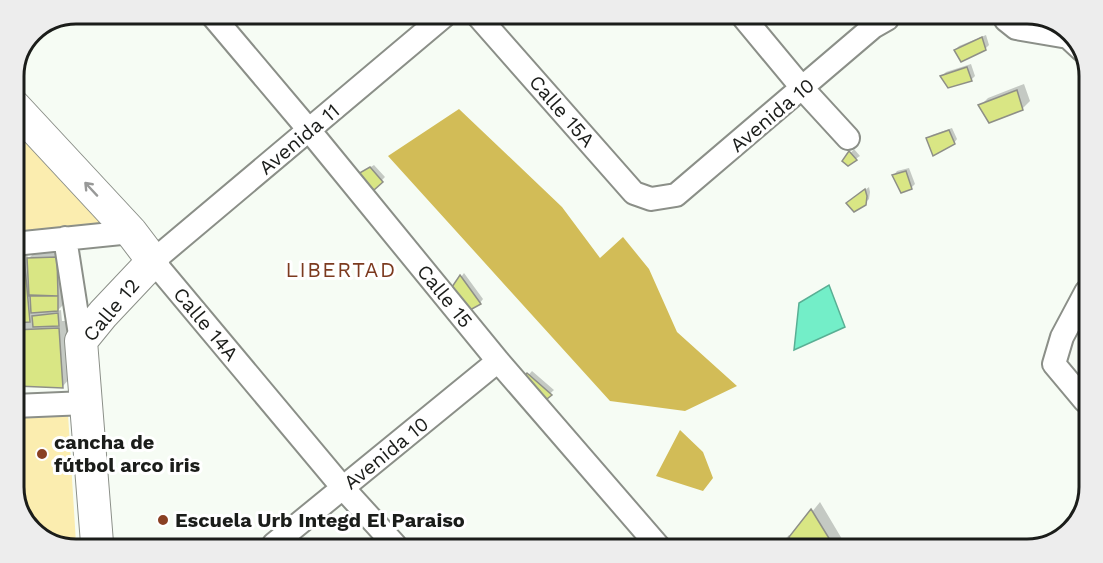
<svg xmlns="http://www.w3.org/2000/svg" width="1103" height="563" font-family="'Work Sans',sans-serif">
	<rect width="100%" height="100%" fill="#f6fcf4"/>
	<path fill="#fbedaf" d="M14 118 114 225 14 236Z
		M68 414 76 543H48L24 522 14 492V416Z"/>
	<path fill="#d2bc57" d="M459 109 562 207 600 258 623 237 649 269 677 332 737 386 685 411 610 401 388 156Z
		M680 430 703 452 713 478 703 491 656 476Z"/>
	<path fill="#73eec8" stroke="#59af94" stroke-width="1.5" d="M829 285 845 327 794 350 799 303Z"/>
	<path fill="#0003" d="M986 35 989 45 985 49 955 50 959 46Z
		M971 64 975 76 971 80 942 76 946 72Z
		M1024 84 1030 101 1022 109 980 106 988 98Z
		M952 128 957 139 954 143 928 139 932 135Z
		M854 149 860 156 848 164 844 161Z
		M374 165 385 177 374 188 358 175Z
		M909 168 915 184 911 188 894 175 897 171Z
		M869 187 870 192 869 199 865 203 852 200Z
		M64 250 66 302 57 311 61 310 62 321H66L70 378 63 386 19 382 14 385V328L15 330 25 321 14 319V253H27L28 259 36 251Z
		M464 273 483 299 480 303 454 287Z
		M532 371 554 390 543 400 524 380Z
		M820 502 842 539 834 546 829 548H777L789 535 791 538Z"/>
	<path fill="#d9e684" stroke="#8e8f87" stroke-width="1.5" d="M982 37 986 50 961 62 954 50Z
		M967 67 972 81 948 88 940 76Z
		M1017 90 1023 110 989 123 978 105Z
		M949 130 955 144 933 156 926 138Z
		M849 151 857 160 848 166 842 161Z
		M370 167 383 182 374 190 356 175Z
		M906 171 912 189 901 193 892 175Z
		M865 189 867 196 866 205 854 212 846 203Z
		M14 256H24L30 322 14 323Z
		M57 257 58 296H29L27 258Z
		M460 275 481 304 470 310 452 287Z
		M30 295 58 296V311L31 313Z
		M58 313 59 326 33 327 32 316Z
		M59 328 63 388 17 386 14 330Z
		M527 373 552 395 543 402 522 380Z
		M811 509 835 548H794L789 537Z"/>
	<g fill="none" stroke-linecap="round" stroke-linejoin="round">
		<g stroke="#8b8f88" stroke-width="26">
			<path id="street" d="M211 14 309 130 498 361 659 547
				M478 16 634 193 651 199 676 195 873 27 887 19
				M744 18 803 89 848 138
				M1006 20 1016 28 1068 37 1082 50
				M65 238 81 341
				M14 244 131 232
				M1085 401 1054 364 1062 337 1086 292
				M14 406 86 403
				M274 544 498 361
				M395 545 343 488 153 261 444 16"/>
		</g>
		<g stroke="#8b8f88" stroke-width="34">
			<path id="secondary" d="M14 106 131 232 153 261 103 314 81 341 97 543"/>
		</g>
		<use href="#street" stroke="#fff" stroke-width="22"/>
		<use href="#secondary" stroke="#fff" stroke-width="32"/>
	</g>
	<defs><path id="oneway-shaft" d="M-6 0H5M1.5-3L5.5 0L1.5 3" fill="none" stroke-width="1.6" stroke-linecap="round" stroke-linejoin="round" transform="scale(1.5)"/></defs>
	<use stroke="#989998" href="#oneway-shaft" transform="translate(91 189) rotate(-133)"/>
	<g fill="#894022" stroke="#fff" stroke-width="2">
		<circle cx="42" cy="454" r="6"/>
		<circle cx="163" cy="520" r="6"/>
	</g>
	<g text-anchor="middle" stroke-width="6" stroke-linejoin="round" paint-order="stroke">
		<g font-size="20" fill="#1b1d1a" stroke="#fff">
			<text transform="translate(562 111) rotate(49)" y="7">Calle 15A</text>
			<text transform="translate(772 115) rotate(-40)" y="7">Avenida 10</text>
			<text transform="translate(299 139) rotate(-40)" y="7">Avenida 11</text>
			<text transform="translate(445 296) rotate(51)" y="7">Calle 15</text>
			<text transform="translate(111 310) rotate(-50)" y="7">Calle 12</text>
			<text transform="translate(206 324) rotate(50)" y="7">Calle 14A</text>
			<text transform="translate(386 453) rotate(-39)" y="7">Avenida 10</text>
		</g>
		<g font-size="20" font-weight="bold" fill="#1b1d1a" stroke="#fff" text-anchor="start">
			<text x="54" y="449">cancha de<tspan x="54" dy="23">fútbol arco iris</tspan></text>
			<text x="175" y="527">Escuela Urb Integd El Paraiso</text>
		</g>
		<g font-size="21" letter-spacing="1.5" fill="#7c3a1f" stroke="#fff">
			<text x="341" y="277">LIBERTAD</text>
		</g>
	</g>
	<path d="M0 0H1103V563H0ZM76 24H1027A52 52 0 0 1 1079 76V487A52 52 0 0 1 1027 539H76A52 52 0 0 1 24 487V76A52 52 0 0 1 76 24Z" fill="#ededed" fill-rule="evenodd"/>
	<path fill="none" stroke="#1b1d1a" stroke-width="3" d="M76 24H1027A52 52 0 0 1 1079 76V487A52 52 0 0 1 1027 539H76A52 52 0 0 1 24 487V76A52 52 0 0 1 76 24Z"/>
</svg>
